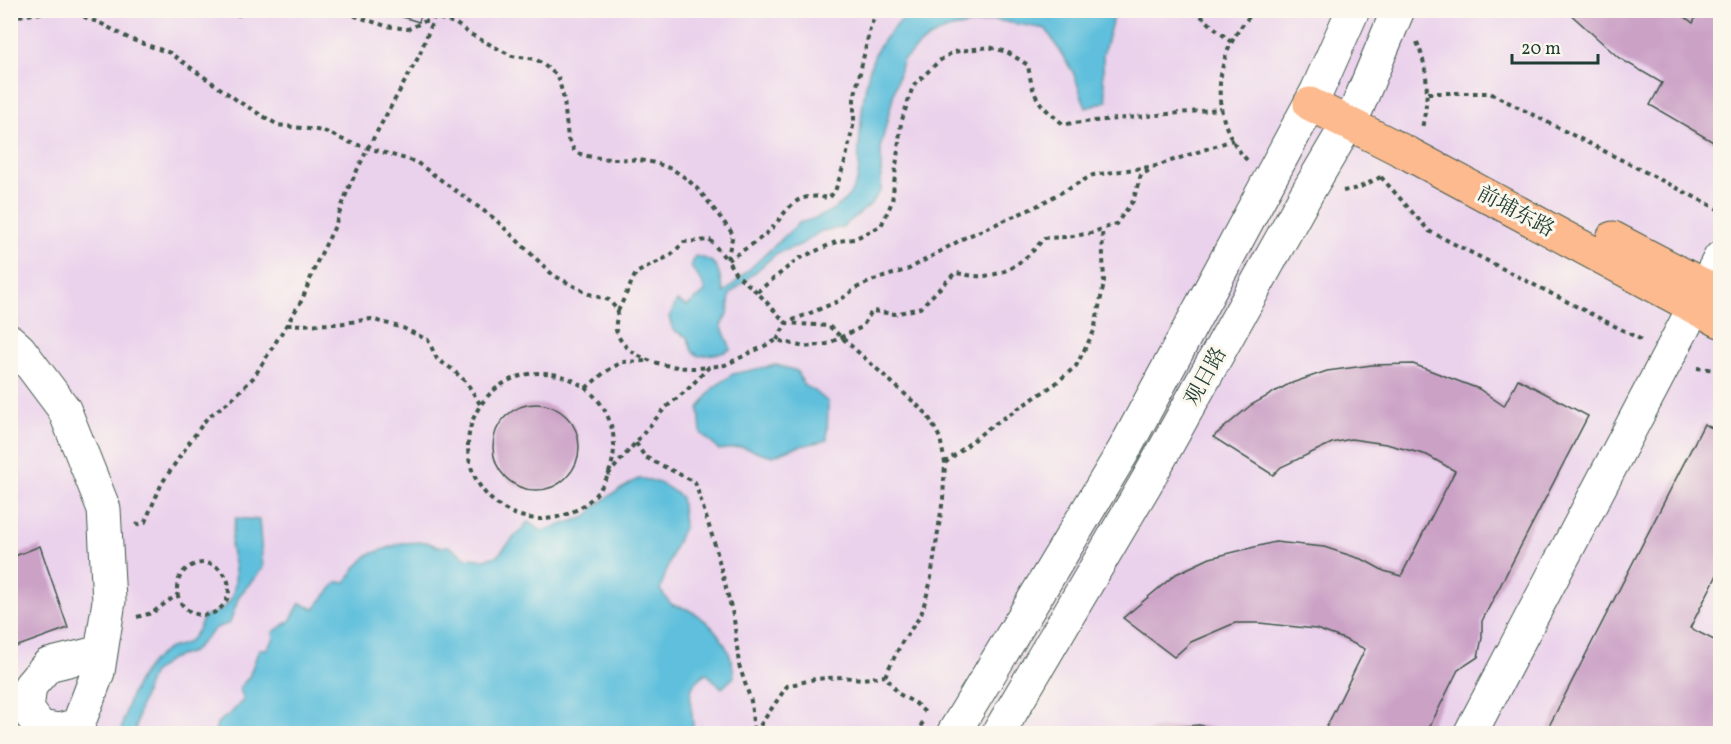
<svg xmlns="http://www.w3.org/2000/svg" width="1731" height="744" font-family="Vollkorn,'Noto Serif SC',serif">
	<rect width="100%" height="100%" fill="#fbf7ec"/>
	<filter id="ink" filterUnits="userSpaceOnUse"><feTurbulence type="fractalNoise" baseFrequency=".0167" numOctaves="2"/><feDisplacementMap in="SourceGraphic" scale="12" xChannelSelector="R" yChannelSelector="G"/><feConvolveMatrix kernelMatrix="1 2 1 2 8 2 1 2 1" color-interpolation-filters="sRGB"/></filter>
	<filter id="wash" filterUnits="userSpaceOnUse"><feTurbulence type="fractalNoise" baseFrequency=".008" numOctaves="4" result="noise"/><feDisplacementMap in="SourceGraphic" scale="24" xChannelSelector="R" yChannelSelector="G"/><feGaussianBlur stdDeviation="1.35" result="paint"/><feColorMatrix in="noise" values="0 0 0 0 0 0 0 0 0 0 0 0 0 0 0 0 0 1.4 0 .05"/><feComposite in="paint" operator="in"/></filter>
	<g filter="url(#wash)">
		<rect width="100%" height="100%" fill="#f0e1c2"/>
		<path fill="#ead1ec" d="M11 11H1720V733H11Z"/>
		<path fill="#5ebfdc" stroke="#3e7e88" stroke-width="1.5" d="M911 11H1115L1103 55V77L1107 101 1086 108 1073 72 1046 29 995 20 947 29 927 39 902 61 881 145V190L870 205 841 228 821 231 800 245 777 253 730 294 728 314 721 325 731 349 722 353 699 356 692 351 687 337 673 330 669 317 677 301 687 306 705 292 702 282 691 267 695 256C724 262 716 270 724 293L799 223C823 217 848 206 857 181 860 172 858 159 859 149 861 120 863 89 872 62 879 40 895 27 911 11Z
			M776 365 797 371 804 385 815 391 828 402 827 440 793 448 773 456 741 447 719 450 701 433 699 408 713 388 733 374Z
			M638 479C656 479 667 486 681 497L684 526 673 551 660 590C664 594 668 602 673 605 677 607 683 607 687 609 713 622 733 647 734 677L722 688 706 673C688 685 689 694 692 714 693 721 692 727 695 733H215L217 723 231 713 244 699 239 688 249 677 259 649H266L274 639 273 632 290 621 300 603 314 609 337 582H346L355 568 368 555 402 543 427 542 438 547 448 546 467 558 484 559 497 556 528 522 542 531 586 517 597 505 611 495Z
			M236 518 259 520 263 568 239 596 230 623 216 628 192 652 170 659 152 674 139 710 135 733H121C125 703 140 666 168 649 173 646 180 646 186 643 195 638 200 626 204 616 229 612 237 594 235 570 235 563 231 555 231 547 231 537 234 527 236 518Z"/>
		<g id="blocks">
			<path fill="#cba1c6" d="M380 10H422L419 22Z
				M1566 10H1676L1693 23 1699 10H1720V146L1650 105 1662 83 1619 58Z
				M1413 364 1479 389 1504 406 1518 379 1588 416 1482 621V638L1478 657 1458 670 1426 734H1323L1365 649 1344 639 1316 629 1259 623H1235L1191 642 1174 657 1123 618 1176 574 1210 558 1275 542 1324 547 1364 560 1384 571 1401 576 1455 471 1427 455 1386 444 1351 439 1332 443 1281 467 1273 475 1213 437 1251 405 1289 384 1327 371 1372 365Z
				M493 447a43 43 0 1 1 86 0a43 43 0 1 1-86 0Z
				M1704 424 1720 432V569L1690 628 1720 643V734H1545Z
				M40 546 68 628 10 649V558Z
				M1199 725 1232 732V734H1139L1154 729Z"/>
		</g>
	</g>
	<g filter="url(#ink)">
		<use href="#blocks" fill-opacity="0" stroke="#3e5649" stroke-width="1.5"/>
		<g fill="none" stroke-linecap="round" stroke-linejoin="round">
			<g stroke="#3e5649" stroke-width="35">
				<path id="minor" d="M10 341 19 349 64 409 104 509 109 601 98 672 78 725 59 730 40 727 27 709 30 686 48 665 101 652
					M953 734 1124 450 1317 91 1353 10
					M998 734 1146 483 1307 193 1357 108 1398 10
					M1470 734 1720 258"/>
			</g>
			<g stroke="#3e5649" stroke-width="35">
				<path id="major" d="M1310 104 1411 155 1720 321
					M1613 238 1720 294"/>
			</g>
			<path stroke="#3e5649" stroke-width="4" stroke-dasharray="4.5 4.5" stroke-linecap="butt" d="M67 10 102 24 130 39 170 53 241 103 278 125 324 131 348 142 416 162 495 219 553 275 589 294 609 300 618 311 636 273 671 255 684 242 710 240 727 260C741 252 755 243 767 233 790 211 790 191 829 198L835 191 845 162 854 122V99L871 24 880 10
				M86 10V18
				M123 10 129 12 138 10
				M219 10 239 15 242 10
				M337 10 386 26 408 29 434 17 455 23 470 34 512 56 536 59 558 76 564 100 568 139 575 152C598 161 615 158 638 160 689 165 704 198 733 234L727 260 736 274 757 292 786 323 839 301 856 288 874 280 909 269 964 238 1033 208 1093 175 1156 166 1233 140
				M1194 10 1231 42
				M10 17 65 10
				M1417 42C1429 71 1429 97 1422 128
				M1428 93H1490L1720 210
				M1247 160C1206 116 1213 50 1256 10
				M1381 177 1429 231 1642 340
				M1343 191 1358 188 1383 176
				M757 292 798 259 838 241 854 239 881 226 892 202 901 123 913 86 939 61 953 52 989 47 1007 52 1028 65C1033 98 1037 103 1063 124L1221 109
				M618 311C617 317 615 325 616 330 625 363 681 371 708 367
				M287 325 337 324 371 319 403 328 428 340 437 359 452 369 467 383 480 404
				M777 340 786 323 829 326 927 414 940 438 945 463 943 499 930 584 921 615 902 642 885 676 899 694 915 703 928 715
				M1697 368 1720 370
				M468 446a73 73 0 1 1 146 0a73 73 0 1 1-146 0Z
				M586 388 605 372 622 362 647 361
				M636 443 645 457 695 482 715 545 734 619 739 665 751 701 754 734
				M945 463 986 430 1055 384 1076 366 1094 331 1104 283 1102 229
				M608 475 665 408 687 390 709 367 725 365 777 340 804 347 827 344 862 327 872 311 895 314 920 308 955 273C964 274 975 277 984 276 1010 274 1029 257 1044 238L1067 237 1091 233 1116 224 1133 201 1141 175 1153 168
				M136 525 145 522 162 483 189 443 207 418 232 399 254 377 302 300 317 262 335 226 348 189 368 148 419 56 437 10
				M177 589a26 26 0 1 1 52 0a26 26 0 1 1-52 0Z
				M137 617 152 613 178 594
				M755 733 787 686 815 679 842 677 862 679 885 676
				M916 734 923 722"/>
			<use href="#minor" stroke="#fff" stroke-width="33"/>
			<use href="#major" stroke="#fcba8e" stroke-width="33"/>
		</g>
	</g>
	<g text-anchor="middle" stroke-width="6" stroke-linejoin="round" paint-order="stroke">
		<g font-size="21" fill="#1f3d34" stroke="#fbf7ec">
			<text transform="translate(1516 211) rotate(28)" y="7">前埔东路</text>
			<text transform="translate(1205 376) rotate(-61)" y="7">观日路</text>
		</g>
	</g>
	<rect width="1731" height="744" fill="none" stroke="#fbf7ec" stroke-width="36"/>
	<path d="M1512 54v9h86v-9" fill="none" stroke="#1f3d34" stroke-width="3"/>
	<text x="1521" y="54" font-size="18" fill="#1f3d34" stroke="#fbf7ec" stroke-width="4.5" paint-order="stroke">20 m</text>
</svg>
